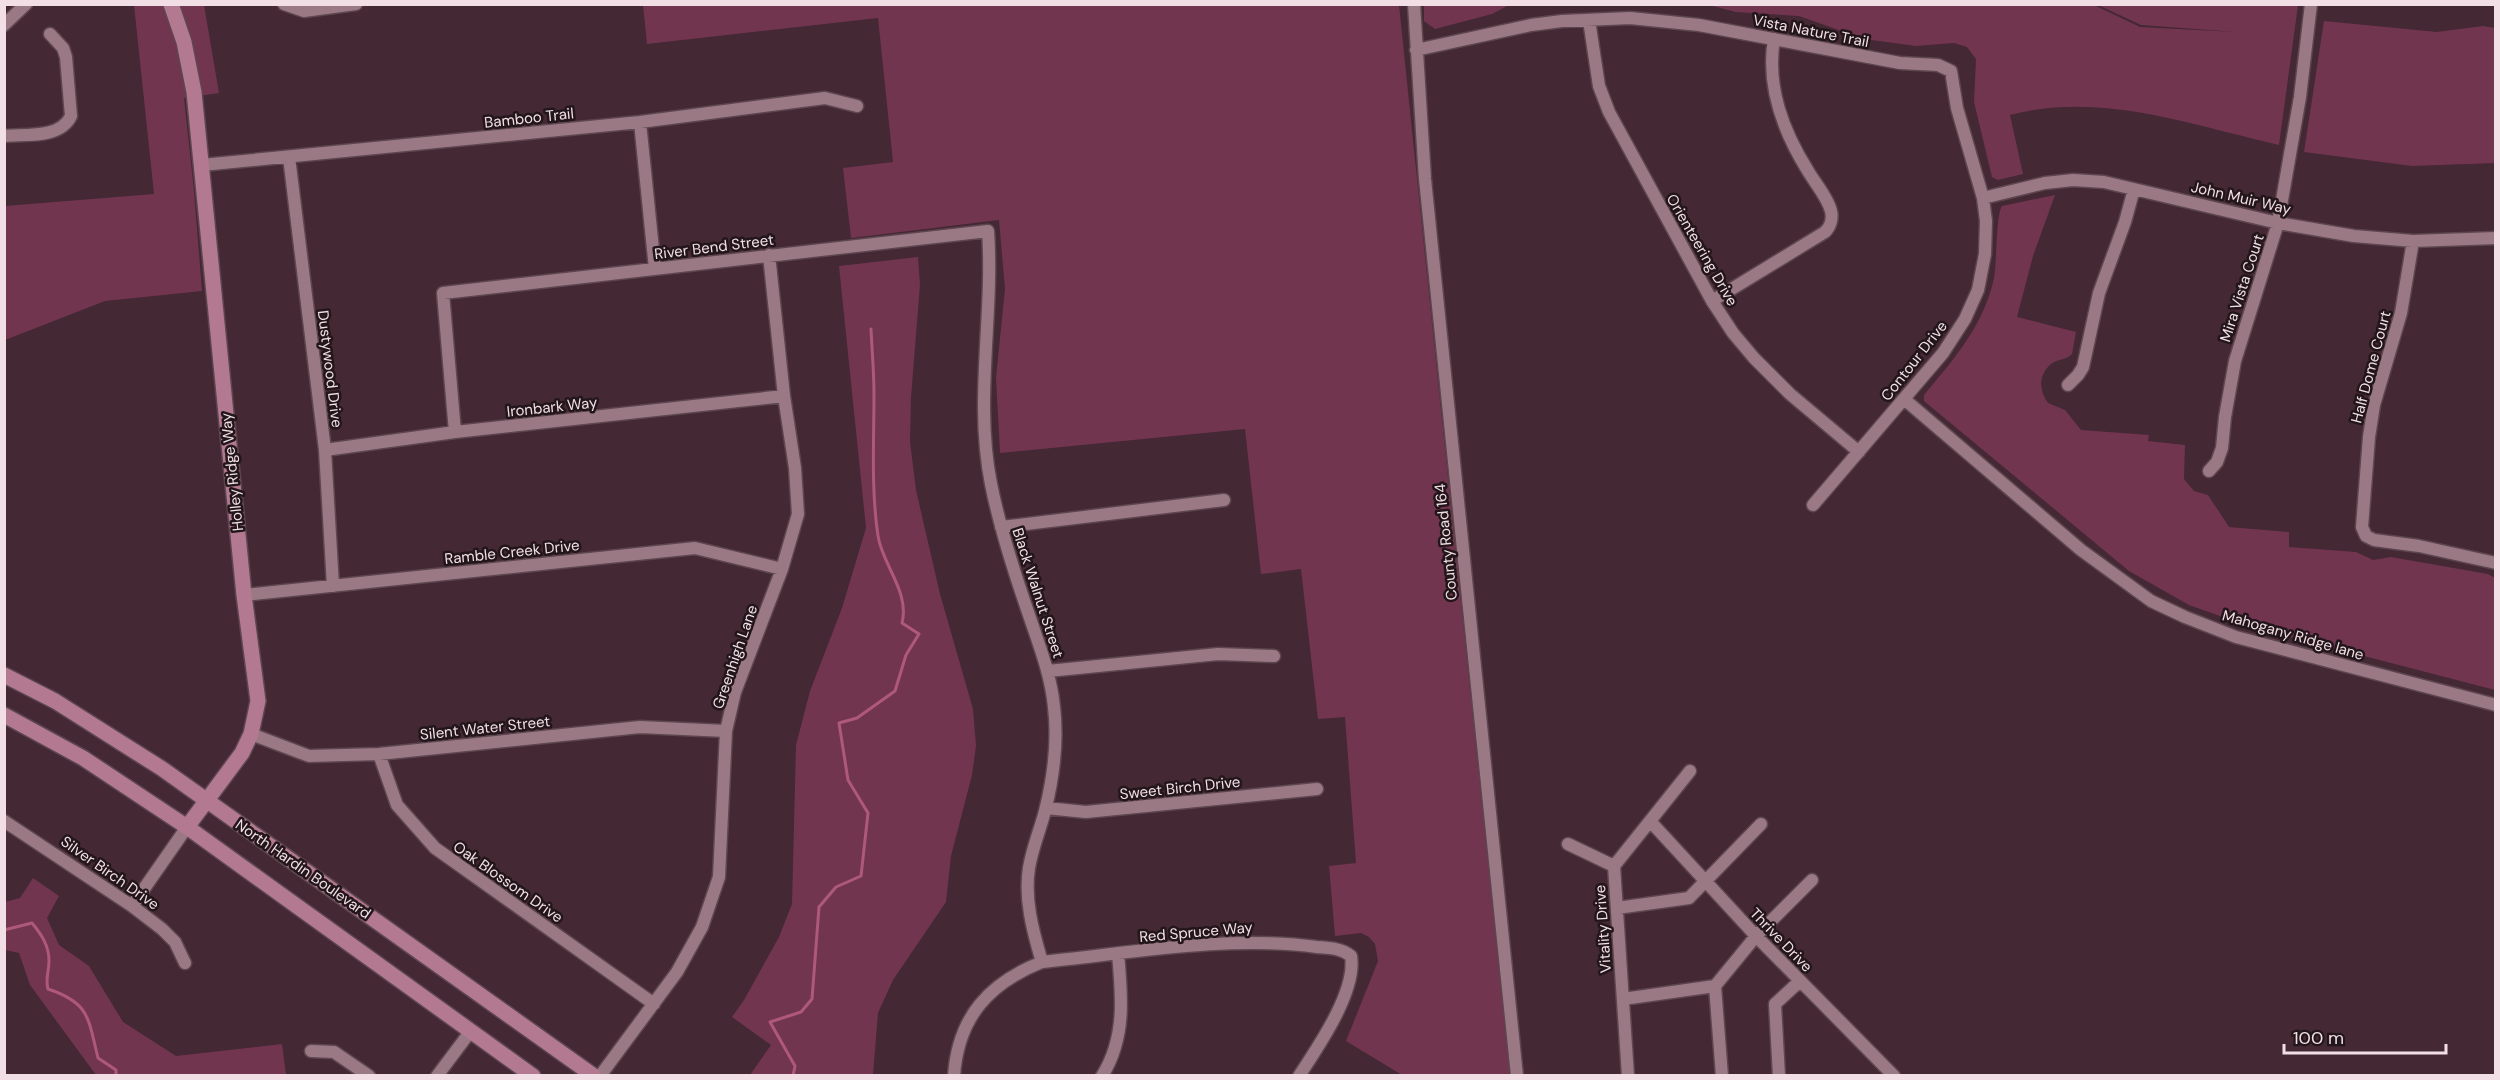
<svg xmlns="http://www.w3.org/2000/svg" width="2500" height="1080" font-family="'DM Sans',sans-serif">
	<rect width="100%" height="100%" fill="#442833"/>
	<path fill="#72354f" d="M134 5H204L219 93 184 98 194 191 202 291 105 301 5 340V206L154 194Z
		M643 5H1399L1510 1075H1402L1346 1041 1378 961 1375 944 1369 937 1361 933 1335 936 1329 866 1356 863 1345 717 1318 719 1301 569 1261 574 1245 429 1000 453 996 378 1005 289 999 220 851 238 843 168 893 162 878 18 647 44Z
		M1424 5V4L1509 5 1492 14 1435 29 1424 21Z
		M1709 5H2094L2140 27 2237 32 2141 25 2098 5H2298L2279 145C2192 125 2099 91 2010 115L2023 174 1998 180 1992 177 1974 102 1976 59 1967 47 1954 43 1916 46 1864 39 1799 16 1736 12Z
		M2324 21 2437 32 2483 26 2495 28V163L2412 166 2304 152Z
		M2055 195 2033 256 2017 317 2076 332 2072 354C2066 360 2057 359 2051 364 2038 375 2039 391 2048 403L2065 410 2081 430 2149 435 2148 441 2185 445 2184 479 2194 491 2208 495 2229 527 2289 532V547L2356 552 2373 560 2391 557 2488 574 2495 578V690L2248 626 2189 605 2129 571 1924 401V395C1954 359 1984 325 1994 278 1997 261 1996 214 2002 206Z
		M918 257 920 285 911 397 910 442 916 490 940 594 973 709 976 746 972 775 951 856 946 902 893 980 878 1013 873 1075H750L771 1045 732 1017 744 1000 779 937 792 904 796 745 810 691 842 608 866 528 839 266Z
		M33 878 59 896 47 918 59 945 89 966 123 1022 176 1056 282 1044 286 1075H96L30 985 19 953 5 950V902L20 898Z"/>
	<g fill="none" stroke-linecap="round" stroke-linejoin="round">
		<path stroke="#ae597c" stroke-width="3" d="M4 930 32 923C41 934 49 945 49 961 49 973 45 978 48 989 90 1003 88 1018 98 1058L116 1070V1076
			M793 1076 795 1066 770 1022 801 1012 812 999 819 907 836 887 861 876 868 813 848 780 839 723 857 718 895 691 906 655 919 634 902 623C910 592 882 564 878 536 871 489 874 441 874 394 874 372 872 351 871 329"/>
		<g stroke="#5d4650" stroke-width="15">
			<path id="street" d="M284 4 304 11 356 4
				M1414 4 1425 179 1517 1076
				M1589 20 1599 86 1609 112 1712 301 1733 333 1754 358 1790 394 1859 452
				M4 25 26 4
				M1416 50 1531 25 1562 21 1630 18 1699 25 1900 63 1938 65 1951 71 1957 108 1983 198 1986 221 1985 254 1978 290 1965 319 1943 353 1813 505
				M640 122 655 269
				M4 136C26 134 60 139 71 116L66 57 63 48 50 34
				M289 157 325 450 333 586
				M202 165 640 122 825 98 857 106
				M1983 198 2045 183 2073 180 2104 182 2278 223 2354 236 2413 241 2496 238
				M2413 241 2401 313 2374 405 2369 437 2362 527 2366 536 2374 540 2419 546 2496 563
				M1712 301 1825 232C1830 227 1833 219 1831 211 1828 198 1815 183 1808 171 1783 131 1766 87 1774 39
				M2068 385 2078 375 2083 367 2099 293 2125 222 2134 189
				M1904 399 2081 550 2151 601 2185 617 2236 637 2496 705
				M455 432 443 293 988 231C994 316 974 399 991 484 1000 529 1014 572 1029 615 1039 645 1051 675 1054 707 1058 740 1053 779 1045 811 1040 830 1032 849 1029 868 1024 899 1033 932 1042 962
				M325 450 455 432 784 396
				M2209 471 2217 462 2222 448 2225 417 2235 361 2278 223 2300 97 2311 4
				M1001 527 1224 500
				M244 595 695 548 782 569
				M1048 671 1218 654 1274 656
				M251 734 309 756 379 754 640 727 726 731
				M379 754 397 805 435 848 654 1004
				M1046 808 1086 812 1317 789
				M4 821 132 906 162 929 175 942 185 963
				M1650 821 1756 936 1894 1076
				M1568 844 1614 866
				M132 906 187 827
				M1617 908 1689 898 1761 824
				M1623 999 1715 986
				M311 1051 334 1052 369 1076
				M437 1076 470 1032
				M600 1076 677 972 702 927 719 877 726 731 735 692 782 569 798 514 795 468 784 396 769 255
				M954 1076C958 1017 989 983 1042 962 1131 953 1228 935 1317 947 1329 948 1341 948 1351 956 1357 991 1318 1047 1299 1076
				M1102 1076C1126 1038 1122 996 1118 954
				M1628 1076 1614 866 1690 771
				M1722 1076 1715 986 1756 936 1812 880
				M1779 1076 1775 1004 1800 981"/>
		</g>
		<g stroke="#5d4650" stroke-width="18">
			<path id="secondary" d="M171 4 184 42 194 92 244 595 258 701 251 734 242 753 187 827
				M4 675 55 701 161 768 594 1076
				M4 715 83 758 187 827 533 1076"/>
		</g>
		<use href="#street" stroke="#9a7985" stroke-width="12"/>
		<use href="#secondary" stroke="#b37990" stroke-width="15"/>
	</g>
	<g text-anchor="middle" stroke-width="5" stroke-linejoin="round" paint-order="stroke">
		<g font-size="15" fill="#f1dfe5" stroke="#22161a">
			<text transform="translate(1811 31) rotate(11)" y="5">Vista Nature Trail</text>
			<text transform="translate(529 118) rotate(-6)" y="5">Bamboo Trail</text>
			<text transform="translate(2241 198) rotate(13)" y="5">John Muir Way</text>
			<text transform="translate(714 247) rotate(-7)" y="5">River Bend Street</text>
			<text transform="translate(1702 250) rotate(60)" y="5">Orienteering Drive</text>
			<text transform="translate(2242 288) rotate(-72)" y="5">Mira Vista Court</text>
			<text transform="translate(1914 361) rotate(-52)" y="5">Contour Drive</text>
			<text transform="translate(2371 367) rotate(-75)" y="5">Half Dome Court</text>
			<text transform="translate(330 369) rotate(83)" y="5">Dustywood Drive</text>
			<text transform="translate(552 407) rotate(-6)" y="5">Ironbark Way</text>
			<text transform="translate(232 472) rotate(-96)" y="5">Holley Ridge Way</text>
			<text transform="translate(1446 542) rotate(-96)" y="5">County Road 164</text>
			<text transform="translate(512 552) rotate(-6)" y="5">Ramble Creek Drive</text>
			<text transform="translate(1038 593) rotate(72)" y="5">Black Walnut Street</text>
			<text transform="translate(2293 635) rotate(16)" y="5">Mahogany Ridge lane</text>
			<text transform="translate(735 657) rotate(-71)" y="5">Greenhigh Lane</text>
			<text transform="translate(485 728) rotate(-6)" y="5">Silent Water Street</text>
			<text transform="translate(1180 788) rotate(-6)" y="5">Sweet Birch Drive</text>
			<text transform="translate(303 869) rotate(35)" y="5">North Hardin Boulevard</text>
			<text transform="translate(110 873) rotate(35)" y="5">Silver Birch Drive</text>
			<text transform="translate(508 882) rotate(35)" y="5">Oak Blossom Drive</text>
			<text transform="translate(1603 929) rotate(-94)" y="5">Vitality Drive</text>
			<text transform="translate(1196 932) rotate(-5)" y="5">Red Spruce Way</text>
			<text transform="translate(1781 940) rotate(46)" y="5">Thrive Drive</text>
		</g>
	</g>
	<rect width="2500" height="1080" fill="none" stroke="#f1dfe5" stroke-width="12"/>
	<path d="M2284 1044v9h162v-9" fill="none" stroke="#f1dfe5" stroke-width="3"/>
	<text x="2293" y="1044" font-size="18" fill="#f1dfe5" stroke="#22161a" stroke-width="4.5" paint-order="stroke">100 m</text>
</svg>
